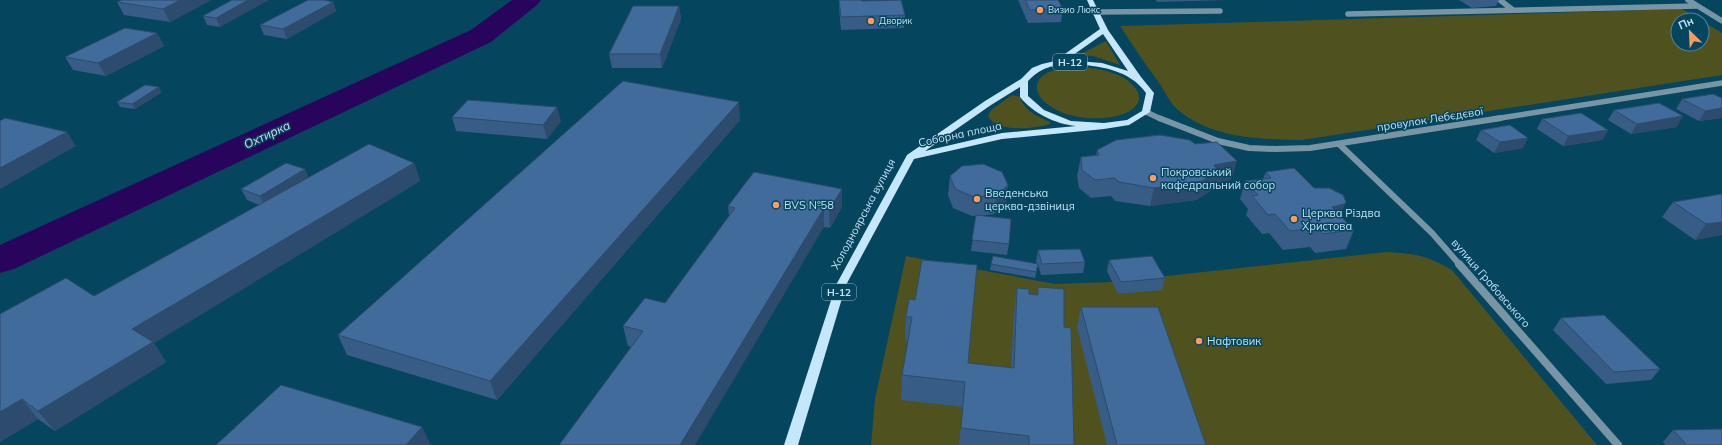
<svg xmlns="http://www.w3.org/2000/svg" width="1722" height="445" font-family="Mulish,sans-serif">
	<rect width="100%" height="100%" fill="#06455e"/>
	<path fill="#4f521f" d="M1682 9 1700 20H1678V44H1702V21L1722 33V75L1302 140C1259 139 1212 139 1177 109 1170 103 1165 92 1160 84 1146 65 1133 46 1120 26Z
		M1106 41 1120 65 1093 56 1079 55Z
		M1076 67C1096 68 1123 71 1136 89 1139 93 1140 99 1138 103 1132 112 1122 115 1112 117 1093 120 1070 118 1053 108 1037 99 1028 82 1049 72 1057 69 1067 68 1076 67Z
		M1012 95 1020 97C1024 111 1037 116 1050 122V124C1034 129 996 133 988 116L991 110Z
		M1387 252C1416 254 1426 255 1452 270L1597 445H871L875 399 906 256 1055 284 1112 282Z"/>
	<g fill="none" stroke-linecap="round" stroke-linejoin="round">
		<path fill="#29045d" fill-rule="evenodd" d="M512 0H541L537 5 491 42 14 269 0 273V245L471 30Z"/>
		<path stroke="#7895a5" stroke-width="5.5" d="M1500 0 1513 10
			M1688 0 1722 21
			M1096 12 1220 11
			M1348 14 1697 6
			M1146 112 1161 119
			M1494 119 1722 83"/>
		<path stroke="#7895a5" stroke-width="6" d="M1159 118 1218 141 1249 148 1275 149 1310 148 1501 118
			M1339 144 1432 233 1460 265"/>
		<path stroke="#7895a5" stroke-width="8" d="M1459 264 1618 445"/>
		<path fill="#c4e7fb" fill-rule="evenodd" d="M1087 0H1093L1108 30 1141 77 1154 93 1150 112 1129 125 1104 129 1002 139 914 159 846 285 798 445H784L836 285 907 155 985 101 1021 79 1032 68 1042 64 1055 61 1100 29ZM1103 34 1128 71 1102 63 1066 60ZM1072 64C1099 66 1129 69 1146 93L1142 111 1127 120 1104 123 1071 121 1044 110 1028 96V81C1042 67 1052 65 1072 64ZM1020 87V97C1033 113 1055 124 1076 126L1002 133 925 151 991 105Z"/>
	</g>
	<path fill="#375c85" d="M122 0H211L170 22 124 15 117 2Z
		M232 0 220 27 207 25 203 16Z
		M839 0H862V1L905 15 904 28 841 30 839 8Z
		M1018 0H1058L1063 9 1061 22 1028 23Z
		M1156 0H1227L1157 2Z
		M1459 0H1499L1496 6 1472 8Z
		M333 2 336 11 287 39 264 35 260 25Z
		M679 6 681 19 662 68H612L609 54Z
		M157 33 164 46 106 76 73 70 65 57Z
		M162 92 135 109 120 107 117 102Z
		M1722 98V118L1699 121 1676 109 1682 99Z
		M1614 110 1677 127 1631 134 1608 120Z
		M452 117 561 121 547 139 456 131Z
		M1542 119 1608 130 1602 140 1563 146 1537 129Z
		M740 120 497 400 347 355 338 335Z
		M1481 130 1523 148 1494 153 1476 140Z
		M1097 150 1231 180 1215 183 1213 189 1196 200 1150 206 1115 201 1111 196 1091 198 1079 188 1077 176 1081 157 1096 156Z
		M414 163 420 181 154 343 166 362 55 431 38 419 0 442V314L94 296 259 205 247 200 241 189 309 178Z
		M1266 172 1340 216 1354 230 1346 249 1315 253 1310 247 1283 250 1269 233 1262 234 1246 215 1248 209 1240 199 1245 181 1263 179Z
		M950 176 1008 185 1006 203 994 214 978 216 1009 244 1007 255 971 251 976 216H972L953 208 948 195Z
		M1722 194V235L1695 240 1662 217 1673 202Z
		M728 206 842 207 830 228 824 227 631 347 628 346 623 326 665 303 729 216Z
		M1038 250 1085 262 1083 273 1041 275 1038 265 1035 278 990 270 991 264H1037L1036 261Z
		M1109 260 1165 278 1162 290 1118 294 1107 271Z
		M1038 287 1064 327 1074 445H959L963 407 901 400 902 375 908 341H905L906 317 909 299 968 363 1011 368 1014 312 1017 288 1029 294 1037 295Z
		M1081 307 1206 445H1107L1077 327Z
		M1561 318 1660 369 1651 380 1606 384 1553 330Z
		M1673 430 1722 445H1666L1663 442Z"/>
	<path fill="#2d4b6c" d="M180 0H211L170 22 163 9Z
		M248 0H269L220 27 216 18Z
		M333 2 336 11 287 39 283 29Z
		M679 6 681 19 662 68 660 54Z
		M157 33 164 46 106 76 98 63Z
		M159 87 162 92 135 109 132 104Z
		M739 102 740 120 497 400 490 381Z
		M557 107 561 121 547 139 543 125Z
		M1722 108V118L1699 121 1705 111Z
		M1683 116 1677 127 1631 134 1637 124Z
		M1608 130 1602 140 1563 146 1568 136Z
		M67 132 76 146 0 189V168Z
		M1528 138 1523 148 1494 153 1500 142Z
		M1237 161 1231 180 1215 183 1213 189 1196 200 1150 206 1154 188 1214 165Z
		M414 163 420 181 154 343 166 362 55 431 38 411 132 329Z
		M305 169 310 180 265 207 260 196Z
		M1008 185 1006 203 994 214 997 195Z
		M842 189V207L830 228 829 210Z
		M1346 202 1338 220 1332 207Z
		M824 208V227L695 445H680Z
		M1722 222V235L1695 240 1706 224Z
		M22 399 38 419 0 442V412Z
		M422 427 431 445H406Z"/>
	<path fill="#406b9b" stroke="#2d4b6c" d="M122 0H180L163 9 117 2Z
		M232 0H248L216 18 203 16Z
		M308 0H324L333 2 283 29 260 25Z
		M839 0H862V1L901 0 905 15 841 17Z
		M1025 0H1058L1063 9 1030 10Z
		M633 6H679L660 54H609Z
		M125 28 157 33 98 63 65 57Z
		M623 81 739 102 490 381 338 335Z
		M145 85 159 87 132 104 117 102Z
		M1713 94 1722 98V108L1705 111 1682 99Z
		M468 100 557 107 543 125 452 117Z
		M1659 103 1683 116 1637 124 1614 110Z
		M1581 113 1608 130 1568 136 1542 119Z
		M5 118 67 132 0 168V121Z
		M1510 125 1528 138 1500 142 1481 130Z
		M1160 135 1190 140 1195 144 1217 142 1237 161 1214 165 1218 171 1202 181 1154 188 1119 182 1115 178 1095 180 1082 170 1081 157 1099 155 1097 150 1116 140Z
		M369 144 414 163 132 329 153 342 38 411 22 399 0 412V314L66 278 94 296Z
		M286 163 305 169 260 196 241 189Z
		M983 164 1002 172 1008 185 997 195 974 197 955 189 950 176 962 166Z
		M1294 168 1314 188H1329L1343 195 1346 202 1344 204 1332 207 1354 230 1323 234 1317 228 1290 231 1275 214 1268 215 1252 196 1258 195 1245 181 1271 178 1266 172Z
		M754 172 842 189 829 210 824 208 680 445H559L643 331 623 326 645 298 665 303 735 208 728 206Z
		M1722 194V222L1706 224 1673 202Z
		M976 215 1011 219 1009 244 972 240Z
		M1080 249 1085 262 1042 264 1038 250Z
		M993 256 1038 264 1036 272 991 264Z
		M1152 256 1165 278 1121 282 1109 260Z
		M922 260 977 265 968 363 1014 368 1017 288 1029 289V294L1038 295V287L1064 289V327L1071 328 1074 445H1029V436L961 428 965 382 902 375 912 317H906L909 299 915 300Z
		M1081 307H1158L1206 445H1117Z
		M1604 315 1660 369 1614 372 1561 318Z
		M281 385 422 427 406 445H216Z
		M1722 429V445H1687L1673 430Z"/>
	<g fill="#ff9b5a" stroke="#06455e" stroke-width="1.5">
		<circle cx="1040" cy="10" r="4"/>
		<circle cx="871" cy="21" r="4"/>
		<circle cx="1153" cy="178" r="4"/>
		<circle cx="977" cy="199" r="4"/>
		<circle cx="776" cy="205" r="4"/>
		<circle cx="1294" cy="219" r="4"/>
		<circle cx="1199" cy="341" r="4"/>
	</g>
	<g text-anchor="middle" stroke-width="3" stroke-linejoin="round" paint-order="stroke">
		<g font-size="9" fill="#c1e3f6" stroke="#06455e" text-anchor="start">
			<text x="1048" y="13">Визио Люкс</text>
			<text x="879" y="24">Дворик</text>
		</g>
		<g fill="#06455e" stroke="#89b4c8" stroke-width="1">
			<rect x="1053" y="54" width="34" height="16" rx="3"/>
			<rect x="822" y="284" width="34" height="16" rx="3"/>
		</g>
		<g font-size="10" font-weight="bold" fill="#c1e3f6">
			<text x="1070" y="66">Н-12</text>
			<text x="839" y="296">Н-12</text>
		</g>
		<g font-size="11" fill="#c1e3f6" stroke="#06455e">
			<text transform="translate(1430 119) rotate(-9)" y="4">провулок Лебєдєвої</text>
			<text transform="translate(960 134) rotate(-12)" y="4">Соборна площа</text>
			<text transform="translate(863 214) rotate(-62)" y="4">Холодноярська вулиця</text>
			<text transform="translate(1491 283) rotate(49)" y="4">вулиця Грабовського</text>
		</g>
		<g font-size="11" fill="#c1e3f6" stroke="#06455e" text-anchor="start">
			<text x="1161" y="176">Покровський<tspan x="1161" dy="13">кафедральний собор</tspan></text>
			<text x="985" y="197">Введенська<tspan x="985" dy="13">церква-дзвіниця</tspan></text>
			<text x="784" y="209">BVS №58</text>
			<text x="1302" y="217">Церква Різдва<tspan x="1302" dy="13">Христова</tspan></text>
			<text x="1207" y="345">Нафтовик</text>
		</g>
		<g font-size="12" font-style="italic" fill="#dbd7ef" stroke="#06455e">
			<text transform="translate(267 135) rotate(-25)" y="4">Охтирка</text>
		</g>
	</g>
	<g transform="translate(1690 32) rotate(336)"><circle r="19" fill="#06455e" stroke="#51849b"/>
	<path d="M0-3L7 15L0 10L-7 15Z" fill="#ff9b5a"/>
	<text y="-6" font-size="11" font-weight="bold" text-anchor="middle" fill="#c1e3f6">Пн</text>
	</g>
</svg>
